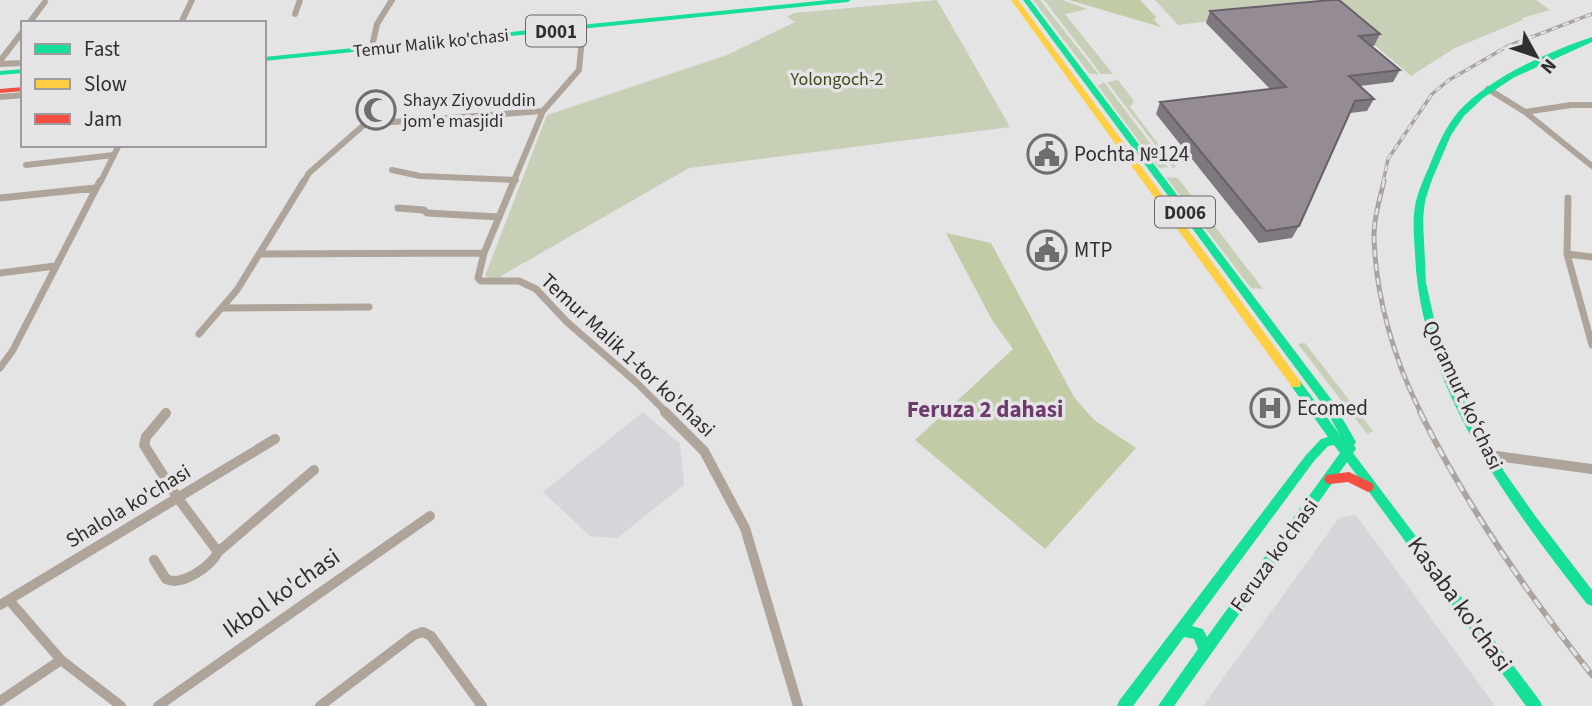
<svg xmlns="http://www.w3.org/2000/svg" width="1592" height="706" font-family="'Source Sans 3',sans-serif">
	<rect width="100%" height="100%" fill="#e5e4e5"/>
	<path fill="#d7d4da" d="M643 412 680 444 684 485 617 538 590 536 543 492Z
		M1356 515 1495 706H1203L1339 518Z"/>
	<path fill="#c8cfb7" d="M937 0 1010 127 689 168 496 279 485 276 547 115 727 55 795 22 787 17 794 13Z
		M1033 0H1040L1099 75 1089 73Z
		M1044 0H1062L1088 9 1065 14 1113 74H1101Z
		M1155 0H1536L1550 10 1522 18 1523 20 1455 48 1411 76 1330 7 1178 25Z
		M1118 80 1134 101 1130 107 1176 167 1173 168 1107 82Z
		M1104 82 1168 167 1159 168 1098 86Z
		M1166 177 1178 178 1263 289 1251 288Z
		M1305 343 1373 431 1367 434 1298 344Z"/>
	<path fill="#c1cba6" d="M1069 0H1140L1157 18 1153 19 1161 27Z
		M946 233 991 243 1074 397 1094 420 1136 448 1045 549 915 440 1013 349 992 320Z"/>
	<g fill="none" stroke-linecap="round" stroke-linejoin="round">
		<path stroke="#aea49a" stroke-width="6" d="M295 14 300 0
			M29 23 45 2
			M181 23 192 0
			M373 42 377 24 392 0
			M0 61 23 31
			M0 64 23 63
			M1488 89 1525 112 1571 105H1592
			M0 97 23 95
			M1525 112 1592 166
			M26 165 114 155
			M392 170 420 176 516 180
			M100 183 119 145
			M303 183 309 173 365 124 543 111
			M513 183 543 111 579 70 583 28"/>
		<path stroke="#aea49a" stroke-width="7" d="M514 181 484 253 478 278 481 281H519L536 289 567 322 637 383 667 413
			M0 198 95 188
			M1568 198 1567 254 1592 345
			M398 208 424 210 427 213 499 217
			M259 254 484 253
			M1567 254 1592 257
			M0 273 55 266
			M224 308 369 307
			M199 334 237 290 304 181
			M0 368 13 350 100 181"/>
		<path stroke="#aea49a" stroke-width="10" d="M665 412 704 451 745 528 798 706
			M166 413 146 437 144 445 177 497 218 552 314 470
			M1489 455 1592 469
			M154 560 166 579C182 587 211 566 218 552
			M9 600 61 660 121 706
			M0 605 275 439
			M0 701 61 660
			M158 706 430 516
			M320 706 414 635 423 632 431 636 482 706"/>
		<path fill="#16e098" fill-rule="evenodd" d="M828 0H851L848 2 264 61V57Z
			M1023 0H1030L1331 399 1356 442 1354 445 1356 449 1353 453 1540 701 1542 706H1526L1347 462 1174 706H1158L1198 649 1194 639 1184 637 1133 706H1117L1119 701 1306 455 1321 439 1328 437 1292 387 1291 384 1292 381H1300L1340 435 1323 405ZM1334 445 1340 453 1207 637 1203 629 1192 626 1314 461 1328 446Z
			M1592 37V42L1513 78 1483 98 1464 116 1451 135 1431 182 1425 201 1423 220 1426 283 1437 332 1455 381 1478 427 1505 473 1536 517 1592 590V606L1587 604C1509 504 1420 386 1415 254 1414 237 1412 218 1416 201 1419 189 1424 178 1429 167 1437 147 1445 127 1459 111 1489 78 1550 51 1592 37Z
			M23 69V73L0 75V71Z"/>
		<path fill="#ffcf43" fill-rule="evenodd" d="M1011 0H1018L1300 381 1301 384 1300 387H1292Z"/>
		<path fill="#f24e42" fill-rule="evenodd" d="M23 87V91L0 93V89Z
			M1349 472 1372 483 1374 487 1372 491 1368 492 1348 482 1330 484 1326 483 1324 479 1326 475Z"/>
		<g stroke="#aaa39e" stroke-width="3.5">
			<path id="rail-far2" d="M1383 183 1388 159 1432 94 1449 80 1508 46 1592 14"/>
		</g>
		<g stroke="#aaa39e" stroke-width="5">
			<path id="rail-far1" d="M1384 181C1380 198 1374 217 1374 235 1375 295 1394 360 1421 413"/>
		</g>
		<g stroke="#aaa39e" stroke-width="6">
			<path id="rail" d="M1420 412C1467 507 1526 592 1592 675"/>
		</g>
		<use href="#rail-far2" stroke="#e5e3e6" stroke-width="2" stroke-dasharray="6" stroke-linecap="butt"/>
		<use href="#rail-far1" stroke="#e5e3e6" stroke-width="2.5" stroke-dasharray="7" stroke-linecap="butt"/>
		<use href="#rail" stroke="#e5e3e6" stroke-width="3.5" stroke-dasharray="10" stroke-linecap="butt"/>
	</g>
	<path fill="#807880" d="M1210 11 1380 34 1374 46H1371L1400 70 1393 82 1360 86 1374 99 1367 111 1350 113 1299 226 1292 238 1259 243 1156 114 1160 102 1270 89 1206 23Z"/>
	<path fill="#958b95" stroke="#686168" stroke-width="2" d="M1332 0H1339L1380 34 1359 36 1400 70 1349 76 1374 99 1355 101 1299 226 1266 231 1160 102 1286 87 1210 11Z"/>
	<defs>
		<g id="mosque-ring" transform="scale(2.0125)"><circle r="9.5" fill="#e5e3e6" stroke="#6f6e6f" stroke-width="1.5"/><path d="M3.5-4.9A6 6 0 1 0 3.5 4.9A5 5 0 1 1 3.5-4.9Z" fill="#6f6e6f"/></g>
		<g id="civic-ring" transform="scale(2.0125)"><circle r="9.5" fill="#e5e3e6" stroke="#6f6e6f" stroke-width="1.5"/><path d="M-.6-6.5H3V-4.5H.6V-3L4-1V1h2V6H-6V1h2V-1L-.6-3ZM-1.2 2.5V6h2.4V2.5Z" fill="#6f6e6f"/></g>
		<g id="hospital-ring" transform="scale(2.0125)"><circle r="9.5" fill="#e5e3e6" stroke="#6f6e6f" stroke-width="1.5"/><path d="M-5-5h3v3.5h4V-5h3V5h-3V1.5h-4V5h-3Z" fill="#6f6e6f"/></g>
	</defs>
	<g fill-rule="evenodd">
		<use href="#mosque-ring" x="376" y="110"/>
		<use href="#civic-ring" x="1047" y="154"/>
		<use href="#civic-ring" x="1047" y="250"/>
		<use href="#hospital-ring" x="1270" y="408"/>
	</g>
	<g text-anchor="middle" stroke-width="7" stroke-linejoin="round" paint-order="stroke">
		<g font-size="18" fill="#2f2f30" stroke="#e5e3e6">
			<text transform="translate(431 43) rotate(-6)" y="6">Temur Malik ko'chasi</text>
		</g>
		<g font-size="18" fill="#3e4a17" stroke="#e5e3e6">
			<text x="837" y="85">Yolongoch-2</text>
		</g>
		<g font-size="18" fill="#2f2f30" stroke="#e5e3e6" text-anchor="start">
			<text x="403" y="106">Shayx Ziyovuddin<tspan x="403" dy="21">jom'e masjidi</tspan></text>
		</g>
		<g fill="#e5e3e6" stroke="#666567" stroke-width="2">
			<rect x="526" y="15.5" width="60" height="31" rx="5"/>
			<rect x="1155" y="196.5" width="60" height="31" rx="5"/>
		</g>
		<g font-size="19" font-weight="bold" fill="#2f2f30">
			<text x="556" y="38">D001</text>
			<text x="1185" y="219">D006</text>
		</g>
		<g font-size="21" fill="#2f2f30" stroke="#e5e3e6" text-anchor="start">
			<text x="1074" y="161">Pochta №124</text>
			<text x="1074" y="257">MTP</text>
			<text x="1297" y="415">Ecomed</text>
		</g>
		<g font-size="21" fill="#2f2f30" stroke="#e5e3e6">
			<text transform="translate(628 355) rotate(43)" y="7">Temur Malik 1-tor ko'chasi</text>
			<text transform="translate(1463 395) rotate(65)" y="7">Qoramurt koʻchasi</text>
			<text transform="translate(128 506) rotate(-31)" y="7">Shalola ko'chasi</text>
			<text transform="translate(1274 555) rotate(-54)" y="7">Feruza ko'chasi</text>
		</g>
		<g font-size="23" font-weight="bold" fill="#6e3b6d" stroke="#e5e3e6">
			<text x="985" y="417">Feruza 2 dahasi</text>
		</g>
		<g font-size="24" fill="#2f2f30" stroke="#e5e3e6">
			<text transform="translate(281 593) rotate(-35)" y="8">Ikbol ko'chasi</text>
			<text transform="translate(1460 604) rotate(54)" y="8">Kasaba ko'chasi</text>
		</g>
	</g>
	<rect x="21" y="21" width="245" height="126" fill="#e5e3e6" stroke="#9c9b9d" stroke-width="2"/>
	<rect x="35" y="44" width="35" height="10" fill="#16e098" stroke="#9c9b9d" stroke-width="2"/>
	<text x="84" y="56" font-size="21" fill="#2f2f30">Fast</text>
	<rect x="35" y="79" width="35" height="10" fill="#ffcf43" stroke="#9c9b9d" stroke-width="2"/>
	<text x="84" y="91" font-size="21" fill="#2f2f30">Slow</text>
	<rect x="35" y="114" width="35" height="10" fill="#f24e42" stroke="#9c9b9d" stroke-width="2"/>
	<text x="84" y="126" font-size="21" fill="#2f2f30">Jam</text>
	<g transform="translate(1536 56) rotate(130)" stroke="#e5e3e6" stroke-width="5" paint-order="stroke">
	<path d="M0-5L12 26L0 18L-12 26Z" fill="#2f2f30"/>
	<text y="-10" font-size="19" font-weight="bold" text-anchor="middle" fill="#2f2f30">N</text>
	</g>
</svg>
